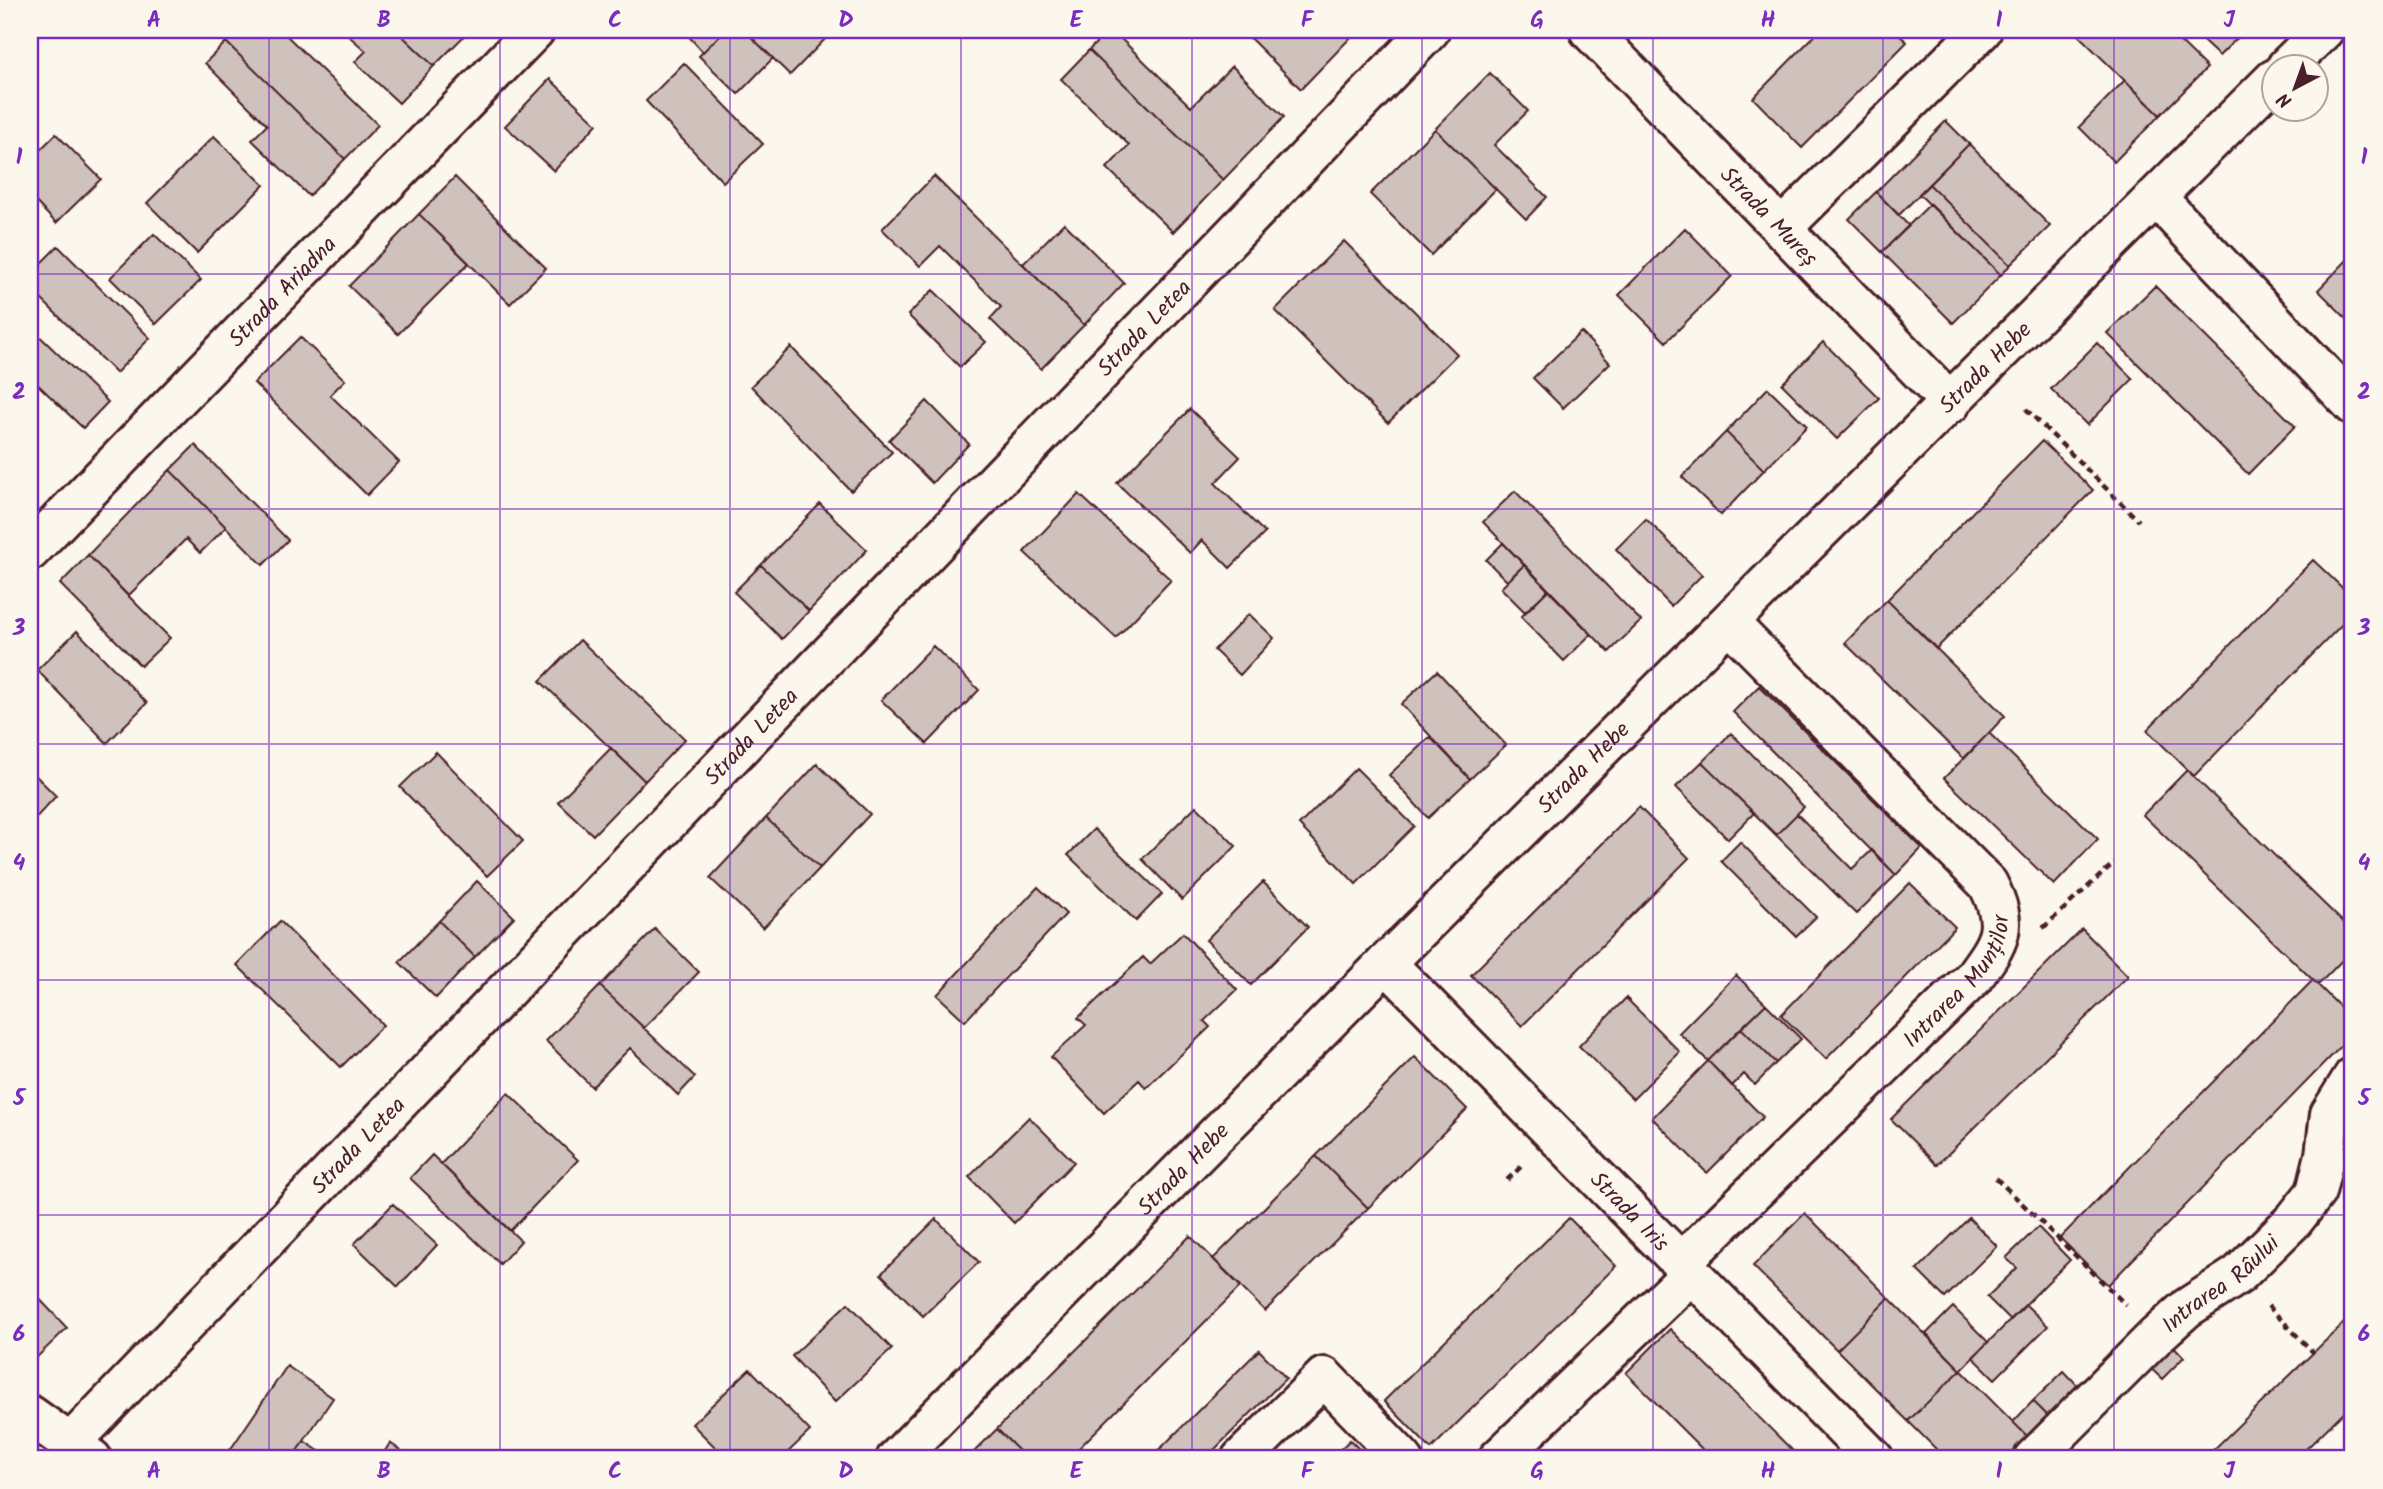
<svg xmlns="http://www.w3.org/2000/svg" width="2383" height="1489" font-family="Kalam,sans-serif">
	<rect width="100%" height="100%" fill="#fbf7ec"/>
	<filter id="ink" filterUnits="userSpaceOnUse"><feTurbulence type="fractalNoise" baseFrequency=".0143" numOctaves="2"/><feDisplacementMap in="SourceGraphic" scale="14" xChannelSelector="R" yChannelSelector="G"/><feConvolveMatrix kernelMatrix="1 2 1 2 8 2 1 2 1" color-interpolation-filters="sRGB"/></filter>
	<g filter="url(#ink)">
		<path fill="#cfc2bc" stroke="#4a1f2b" stroke-width="2" d="M238 30H281L378 125 345 159 226 42Z
			M342 30H396L434 66 399 103 355 62 366 51Z
			M396 30H456L463 37 434 66Z
			M683 30H725L703 52Z
			M725 30H744L773 58 738 94 699 56Z
			M744 30H834L790 75Z
			M1109 30H1112L1191 107 1232 66 1284 117 1223 180 1089 50Z
			M1242 30H1348L1353 35 1301 89Z
			M1820 30H1894L1907 42 1802 148 1753 98Z
			M2073 30H2118L2121 33 2125 30H2168L2207 68 2160 115Z
			M2191 30H2245L2219 56Z
			M226 42 345 159 309 196 252 140 267 125 205 63Z
			M1089 50 1223 180 1173 232 1107 168 1129 145 1061 79Z
			M684 63 763 144 723 182 646 101Z
			M1490 73 1528 111 1494 145 1547 197 1526 219 1435 129Z
			M550 79 597 124 554 171 505 126Z
			M2125 80 2160 115 2114 162 2079 127Z
			M1946 121 1969 144 1899 215 1876 192Z
			M1435 129 1496 189 1431 255 1370 194Z
			M56 134 101 179 56 223 30 196V160Z
			M214 136 264 185 197 253 147 203Z
			M1969 144 2050 226 2010 265 1929 184Z
			M934 176 1084 325 1041 369 990 319 1001 307 940 246 920 266 882 229Z
			M455 177 546 268 510 304 419 214Z
			M1929 184 2010 265 2001 275 1919 194Z
			M1876 192 1909 226 1882 252 1849 219Z
			M1930 204 2001 275 1953 323 1882 252Z
			M419 214 469 263 398 334 349 286Z
			M1064 223 1124 283 1084 325 1023 264Z
			M1685 228 1732 276 1666 342 1619 295Z
			M154 234 201 280 156 324 110 278Z
			M1344 241 1457 354 1388 423 1275 310Z
			M58 246 150 338 116 373 30 288V274Z
			M2353 254V325L2318 290Z
			M2155 286 2295 426 2248 474 2107 333Z
			M933 290 986 342 960 367 908 315Z
			M30 327 108 402 83 428 30 377Z
			M1581 332 1610 363 1563 408 1533 378Z
			M300 337 345 380 330 395 399 462 367 495 254 383Z
			M1823 342 1879 398 1837 439 1782 384Z
			M2097 343 2133 379 2087 425 2051 389Z
			M791 347 892 452 851 491 751 386Z
			M1768 388 1807 426 1764 470 1726 432Z
			M927 401 969 444 932 483 889 440Z
			M1190 409 1240 457 1215 483 1265 533 1230 568 1202 540 1190 553 1117 483Z
			M1726 432 1764 470 1721 515 1682 477Z
			M2042 441 2093 490 1936 649 1887 600Z
			M195 445 288 540 263 565 170 470Z
			M170 470 226 527 200 553 186 539 128 596 88 555Z
			M1515 491 1641 621 1609 652 1483 522Z
			M1079 494 1171 580 1116 638 1024 552Z
			M820 504 867 550 809 611 761 565Z
			M1646 519 1702 575 1671 606 1616 549Z
			M1503 543 1524 565 1507 581 1486 560Z
			M88 555 170 638 141 666 60 584Z
			M2313 560 2353 598V613L2194 776 2147 730Z
			M761 565 809 611 782 639 734 592Z
			M1524 565 1548 590 1525 612 1501 588Z
			M1548 590 1591 634 1564 661 1521 617Z
			M1887 600 2005 716 1964 759 1845 643Z
			M1249 614 1274 638 1240 675 1214 650Z
			M77 631 147 703 107 743 37 670Z
			M580 640 685 739 645 781 540 681Z
			M933 646 979 690 927 744 881 700Z
			M1437 671 1506 745 1470 779 1401 704Z
			M1759 686 1922 848 1896 875 1733 712Z
			M1731 733 1804 807 1776 835 1702 762Z
			M1989 733 2098 839 2054 885 1944 778Z
			M1430 737 1470 779 1428 818 1389 775Z
			M611 748 645 781 593 835 558 802Z
			M436 752 523 841 487 876 400 787Z
			M1702 762 1754 813 1728 839 1676 787Z
			M817 764 870 814 820 868 766 818Z
			M1356 768 1414 826 1356 884 1299 825Z
			M30 770 56 796 30 824Z
			M2187 770 2353 932V949L2318 985 2143 815Z
			M1196 806 1236 846 1182 900 1142 859Z
			M1639 807 1689 858 1522 1026 1471 975Z
			M1797 814 1852 869 1872 850 1896 875 1856 914 1776 835Z
			M766 818 820 868 763 928 710 878Z
			M1094 829 1162 894 1136 921 1068 855Z
			M1740 842 1816 917 1796 936 1721 861Z
			M477 881 514 917 475 957 439 921Z
			M1263 882 1308 927 1251 985 1206 940Z
			M1910 883 1955 927 1826 1059 1781 1015Z
			M1038 887 1066 914 965 1021 937 995Z
			M280 921 383 1025 341 1067 237 965Z
			M439 921 475 957 436 998 399 962Z
			M655 929 699 972 644 1028 600 986Z
			M2082 929 2128 976 1937 1165 1891 1119Z
			M1183 933 1237 990 1204 1021 1210 1027 1146 1088 1139 1080 1104 1113 1051 1057 1086 1025 1078 1018 1143 957 1150 964Z
			M1736 975 1766 1004 1708 1061 1679 1033Z
			M2313 980 2353 1020V1034L2108 1285 2060 1238Z
			M600 986 695 1077 678 1095 630 1048 592 1087 546 1041Z
			M1626 998 1680 1052 1633 1099 1579 1046Z
			M1766 1004 1801 1039 1776 1063 1741 1028Z
			M1741 1028 1776 1063 1755 1085 1744 1074 1732 1086 1708 1061Z
			M1415 1057 1467 1109 1368 1208 1316 1156Z
			M1708 1061 1763 1117 1707 1173 1652 1118Z
			M508 1093 578 1160 510 1231 441 1164Z
			M1029 1117 1074 1162 1014 1223 969 1177Z
			M432 1155 521 1241 500 1264 410 1178Z
			M1316 1156 1368 1208 1265 1311 1213 1259Z
			M393 1204 437 1245 398 1287 354 1244Z
			M1805 1213 1889 1298 1837 1350 1753 1266Z
			M1569 1218 1616 1266 1431 1449 1384 1401Z
			M1969 1218 1997 1246 1945 1298 1917 1270Z
			M936 1219 979 1262 923 1316 881 1274Z
			M2038 1227 2070 1260 2010 1320 1987 1297 2017 1268 2006 1258Z
			M1190 1236 1241 1286 1068 1459H1027L997 1429Z
			M30 1289 67 1328 30 1364Z
			M1889 1298 1961 1370 1908 1421 1837 1350Z
			M848 1303 892 1349 835 1402 792 1356Z
			M2026 1305 2048 1326 1995 1379 1973 1357Z
			M1953 1307 1988 1342 1961 1370 1926 1334Z
			M2353 1314V1403L2296 1459H2204Z
			M1670 1329 1801 1459H1712L1626 1373Z
			M2165 1337 2184 1357 2162 1379 2142 1360Z
			M1259 1350 1286 1378 1205 1459H1150Z
			M287 1366 333 1398 304 1441 291 1459H224Z
			M750 1369 810 1431 781 1459H727L692 1424Z
			M1961 1370 2032 1441 2014 1459H1946L1908 1421Z
			M2064 1371 2083 1391 2053 1421 2033 1401Z
			M2033 1401 2053 1421 2032 1441 2013 1422Z
			M997 1429 1027 1459H967Z
			M1350 1440 1369 1459H1330Z
			M304 1441 331 1459H291Z
			M390 1443 413 1459H380Z
			M1564 1451 1572 1459H1555Z"/>
		<g fill="none" stroke-linecap="round" stroke-linejoin="round">
			<g stroke="#4a1f2b" stroke-width="44">
				<g id="minor">
					<path id="s1" d="M1589 30 1951 403"/>
					<path d="M2287 66 2324 30"/>
					<path d="M2157 198 2353 405"/>
					<path d="M1782 228 1982 30"/>
					<path id="s2" d="M30 551 535 30"/>
					<path id="s3" d="M1386 963 1874 1459"/>
					<path id="s4" d="M1681 1263 1973 978C2000 941 2010 927 1988 884L1729 623"/>
					<path id="s5" d="M70 1444 1430 30"/>
					<path id="s6" d="M896 1459 1386 963 2274 79"/>
					<path d="M1241 1459 1324 1377 1403 1459"/>
					<path d="M1498 1459 1691 1274"/>
					<path id="s7" d="M2033 1459 2157 1335 2187 1308 2238 1275 2294 1220 2316 1192 2325 1155 2330 1114 2353 1077"/>
				</g>
			</g>
			<g stroke="#4a1f2b" stroke-width="44">
				<path id="major" d="M30 1415 92 1459"/>
			</g>
			<path stroke="#4a1f2b" stroke-width="4.5" stroke-dasharray="7 5" stroke-linecap="butt" d="M2026 409 2139 521
				M2043 928 2114 863
				M1996 1178 2126 1305
				M1507 1180 1524 1164
				M2268 1306 2314 1353
				M2156 1454 2161 1459"/>
			<use href="#minor" stroke="#fbf7ec" stroke-width="38"/>
			<use href="#major" stroke="#fbf7ec" stroke-width="38"/>
		</g>
	</g>
	<path fill="none" stroke="#7b2cbf" stroke-width="2" stroke-opacity="0.55" d="M269 30V1459M500 30V1459M730 30V1459M961 30V1459M1192 30V1459M1422 30V1459M1653 30V1459M1883 30V1459M2114 30V1459M30 274H2353M30 509H2353M30 744H2353M30 980H2353M30 1215H2353"/>
	<g text-anchor="middle" stroke-width="7" stroke-linejoin="round" paint-order="stroke">
		<g font-size="23" fill="#4a1f2b" stroke="#fbf7ec">
			<text dy="8" stroke="none"><textPath href="#s1" startOffset="259">Strada Mureș</textPath></text>
			<text dy="8" stroke="none"><textPath href="#s2" startOffset="362">Strada Ariadna</textPath></text>
			<text dy="8" stroke="none"><textPath href="#s5" startOffset="1549">Strada Letea</textPath></text>
			<text dy="8" stroke="none"><textPath href="#s6" startOffset="1542">Strada Hebe</textPath></text>
			<text dy="8" stroke="none"><textPath href="#s5" startOffset="982">Strada Letea</textPath></text>
			<text dy="8" stroke="none"><textPath href="#s6" startOffset="975">Strada Hebe</textPath></text>
			<text dy="8" stroke="none"><textPath href="#s4" startOffset="397">Intrarea Munților</textPath></text>
			<text dy="8" stroke="none"><textPath href="#s5" startOffset="415">Strada Letea</textPath></text>
			<text dy="8" stroke="none"><textPath href="#s6" startOffset="408">Strada Hebe</textPath></text>
			<text dy="8" stroke="none"><textPath href="#s3" startOffset="348">Strada Iris</textPath></text>
			<text dy="8" stroke="none"><textPath href="#s7" startOffset="257">Intrarea Râului</textPath></text>
		</g>
	</g>
	<rect width="2383" height="1489" fill="none" stroke="#fbf7ec" stroke-width="77"/>
	<g transform="translate(2295 88) rotate(221)"><circle r="33" fill="#fbf7ec" stroke="#b4a19f" stroke-width="2"/>
	<path d="M0-5L12 26L0 18L-12 26Z" fill="#4a1f2b"/>
	<text y="-10" font-size="19" font-weight="bold" text-anchor="middle" fill="#4a1f2b">N</text>
	</g>
	<rect x="38" y="38" width="2306" height="1412" fill="none" stroke="#7b2cbf" stroke-width="2.5"/>
	<g font-size="23" text-anchor="middle" font-weight="bold" fill="#7b2cbf">
		<text x="154" y="27">A</text>
		<text x="384" y="27">B</text>
		<text x="615" y="27">C</text>
		<text x="846" y="27">D</text>
		<text x="1076" y="27">E</text>
		<text x="1307" y="27">F</text>
		<text x="1537" y="27">G</text>
		<text x="1768" y="27">H</text>
		<text x="1999" y="27">I</text>
		<text x="2229" y="27">J</text>
		<text x="19" y="164">1</text>
		<text x="2364" y="164">1</text>
		<text x="19" y="399">2</text>
		<text x="2364" y="399">2</text>
		<text x="19" y="635">3</text>
		<text x="2364" y="635">3</text>
		<text x="19" y="870">4</text>
		<text x="2364" y="870">4</text>
		<text x="19" y="1105">5</text>
		<text x="2364" y="1105">5</text>
		<text x="19" y="1341">6</text>
		<text x="2364" y="1341">6</text>
		<text x="154" y="1478">A</text>
		<text x="384" y="1478">B</text>
		<text x="615" y="1478">C</text>
		<text x="846" y="1478">D</text>
		<text x="1076" y="1478">E</text>
		<text x="1307" y="1478">F</text>
		<text x="1537" y="1478">G</text>
		<text x="1768" y="1478">H</text>
		<text x="1999" y="1478">I</text>
		<text x="2229" y="1478">J</text>
	</g>
</svg>
